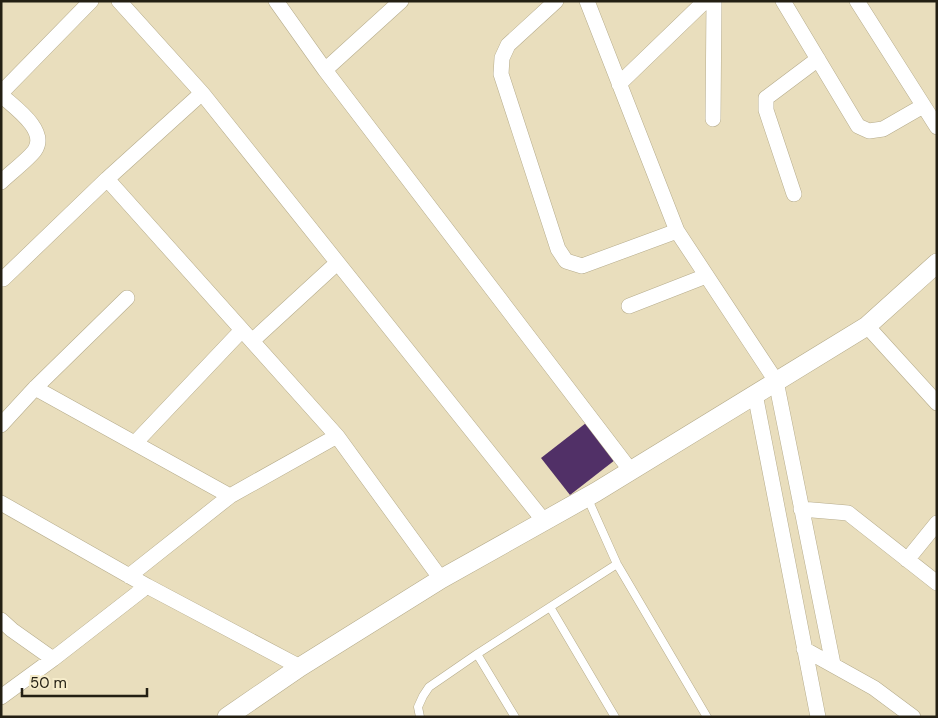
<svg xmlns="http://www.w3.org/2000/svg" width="938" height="718" font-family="'DM Sans',sans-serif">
	<rect width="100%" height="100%" fill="#e9debd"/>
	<path fill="#513067" d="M586 423 615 460 570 495 541 458Z"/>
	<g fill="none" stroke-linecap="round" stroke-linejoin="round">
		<g stroke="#b6ac8c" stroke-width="9">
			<path id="service" d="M587 497 617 564 707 717
				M550 607 615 717
				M477 654 515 717
				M420 717 418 707 423 696 429 687 477 654 617 564"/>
		</g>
		<g stroke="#b6ac8c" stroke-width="16">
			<path id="minor" d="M119 1 202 93 544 521
				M276 1 325 70 631 471
				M556 1 508 45 502 58 501 74 558 249 566 261 582 266 677 231
				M587 1 677 231 776 381 833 664
				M783 1 858 126 869 131 883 129 923 106
				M857 1 937 127
				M325 70 401 1
				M619 84 705 1
				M1 93 91 1
				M1 95C14 107 48 130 35 150 30 158 9 174 1 182
				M713 119 714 1
				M107 179 337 436 441 579
				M794 194 766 110V98L818 59
				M3 279 107 179 202 93
				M629 306 706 276
				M867 326 937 403
				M252 341 337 263
				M35 388 230 496
				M755 394 818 717
				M1 425 35 388 127 298
				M135 443 242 330
				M1 503 147 586 300 667
				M801 509 848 513 937 583
				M907 560 937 523
				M129 576 230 496 337 436
				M1 620 12 630 53 659
				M804 649 874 688 913 717
				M1 697 53 659 147 586"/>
		</g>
		<g stroke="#b6ac8c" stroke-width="20">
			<path id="tertiary" d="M227 717 300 667 441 579 596 492 867 326 937 263"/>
		</g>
		<use href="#service" stroke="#fff" stroke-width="8"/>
		<use href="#minor" stroke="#fff" stroke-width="15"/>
		<use href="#tertiary" stroke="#fff" stroke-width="19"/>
	</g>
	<rect width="938" height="718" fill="none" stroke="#231f13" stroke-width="5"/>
	<path d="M22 688v8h125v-8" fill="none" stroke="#231f13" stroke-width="2.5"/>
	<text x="30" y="688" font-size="15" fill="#231f13" stroke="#f6ecca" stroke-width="4" paint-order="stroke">50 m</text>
</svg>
